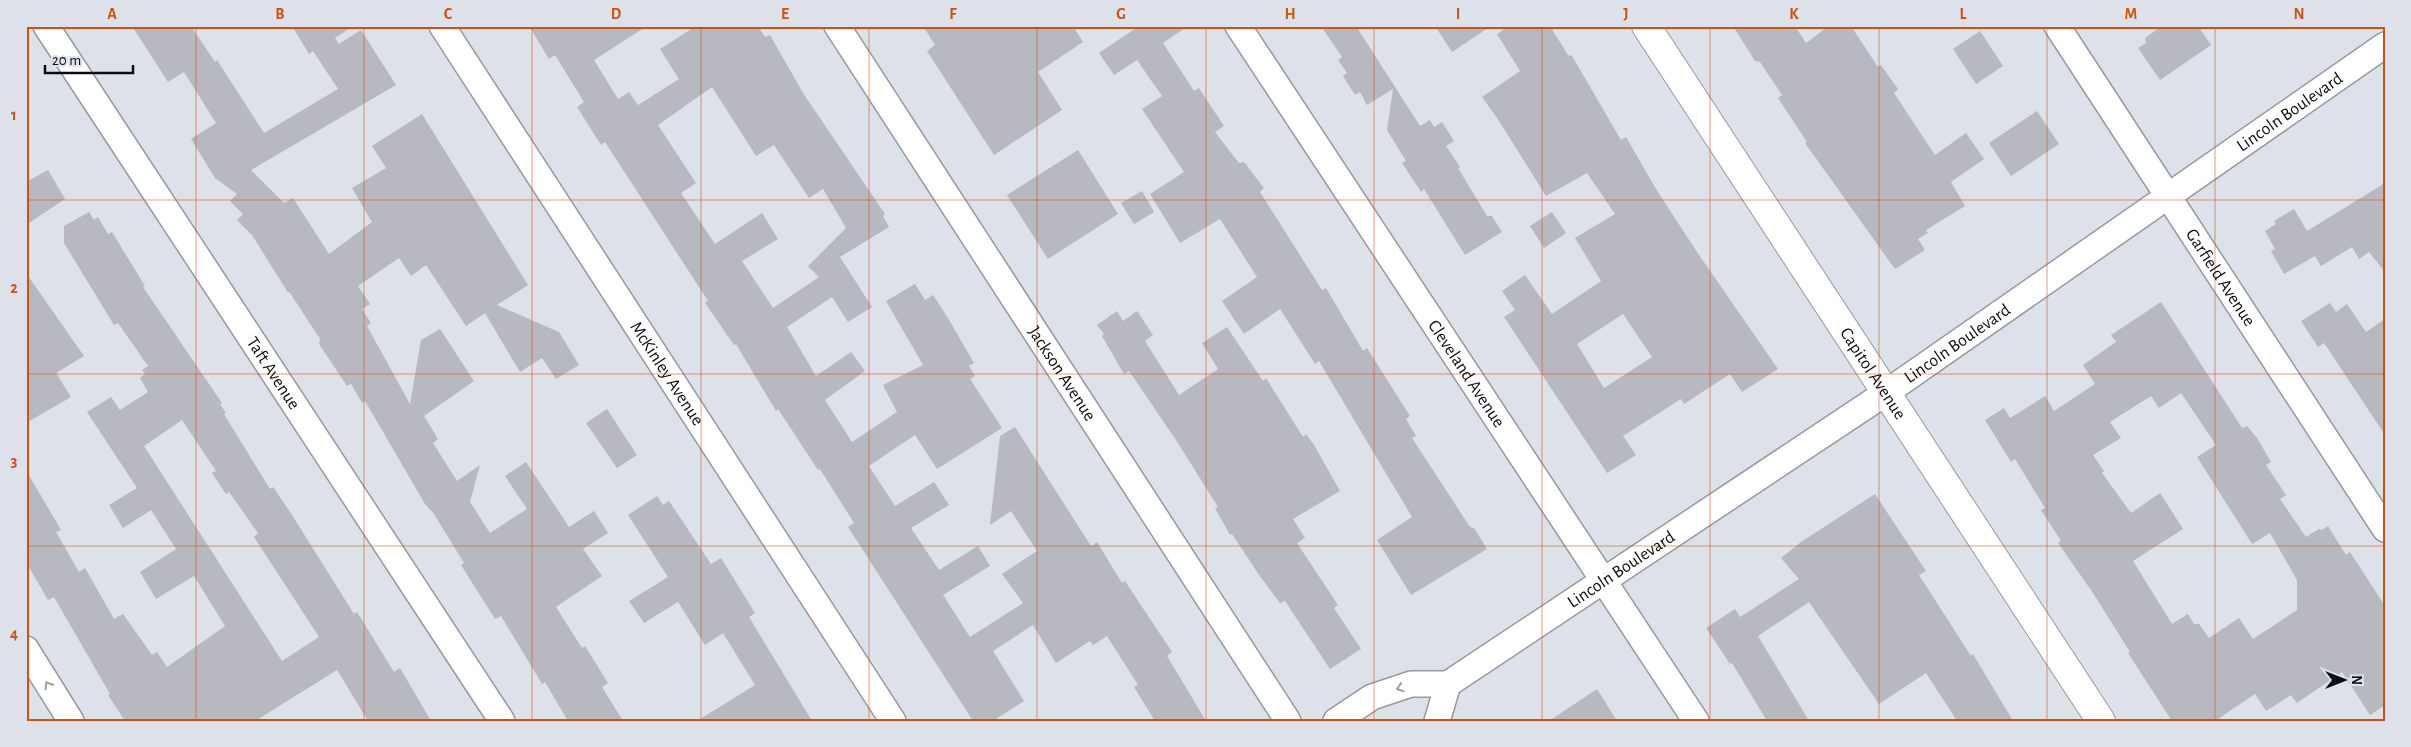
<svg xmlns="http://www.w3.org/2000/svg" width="2411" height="747" font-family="'Alegreya Sans',sans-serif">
	<rect width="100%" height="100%" fill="#dce1ea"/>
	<path fill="#b8b8c1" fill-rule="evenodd" d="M132 26H191L215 62 217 60 264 133 338 89 313 51 309 54 292 26H353L335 38 339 44 361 30 396 85 251 170 284 203 293 198 329 254 372 222 352 188 386 168 372 146 422 114 528 285 497 305 559 332 579 365 556 379 542 358 520 372 485 313 466 326 426 265 411 276 399 258 358 286 370 304 362 309 371 323 367 326 410 404 421 340 440 329 474 381 424 416 438 439 433 443 457 481 480 465 470 502 490 533 527 509 505 476 526 462 569 527 594 511 608 533 583 549 602 576 556 607 582 648 585 646 608 683 602 687 623 721H568L545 682 542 684 501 616 495 619 461 565 464 563 434 514 425 504 365 401 362 403 351 384 347 386 319 344 320 339 290 293 287 291 252 235 237 220 243 214 230 201 237 194 215 178 191 139 216 123 184 72 168 82Z
		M529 26H647L594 60 618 99 629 92 638 105 679 79 660 49 696 26H758L765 37 770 35 803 93 885 214 883 216 889 227 840 257 872 307 848 322 832 297 787 327 816 376 851 352 865 371 825 400 852 442 897 412 883 385 923 365 886 301 915 284 925 300 933 295 948 318 974 363 969 366 975 376 970 379 1002 428 937 469 915 435 869 466 895 506 934 482 949 505 911 528 939 570 978 546 990 566 943 595 970 637 1023 603 1002 574 1037 551 1011 511 990 525 1000 436 1015 427 1091 546 1097 542 1122 583 1125 581 1172 652 1167 656 1206 721H1155L1134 687 1138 685 1107 636 1093 645 1090 641 1056 663 1033 625 993 651 1024 701 993 721H973L848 527 854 523 820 469 818 470 778 409 776 411 736 344 734 345 705 303 708 301 605 142 601 145 577 107 584 102 555 55 549 59ZM712 87 756 156 774 145 809 198 823 189 846 228 808 266 819 277 773 308 742 261 778 239 762 213 715 244 681 193 696 183 658 125Z
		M923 26H1073L1083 42 1038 72 1062 110 994 155 927 51 935 45Z
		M1139 26H1188L1163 43 1194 91 1199 88 1224 126 1215 132 1239 163 1244 162 1264 188 1260 192 1322 290 1326 288 1363 351 1367 348 1410 416 1406 419 1416 436 1412 438 1470 527 1474 528 1487 549 1411 595 1377 540 1412 517 1319 361 1315 364 1280 309 1244 334 1222 301 1257 277 1220 219 1180 243 1150 194 1184 172 1142 109 1162 96 1137 60 1114 75 1099 53Z
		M1321 26H1356L1420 126 1430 120 1434 127 1442 122 1454 141 1446 146 1460 167 1458 168 1487 216H1492L1502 232 1465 255 1424 189 1421 192 1402 163 1406 161 1387 130 1393 89 1367 105 1360 92 1355 95 1343 76 1347 73 1338 60 1342 57Z
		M1435 26H1491L1452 52Z
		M1509 26H1550L1568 55 1572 56 1621 140 1626 137 1656 189 1697 252 1778 369 1742 392 1730 374 1684 404 1681 399 1623 436 1636 455 1607 473 1504 317 1515 310 1502 291 1525 275 1552 314 1601 281 1575 238 1615 214 1587 173 1546 196 1499 121 1482 97 1520 71 1497 34ZM1623 314 1652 357 1604 388 1577 344Z
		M1733 26H1795L1806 43 1829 26H1851L1878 67 1881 65 1898 89 1894 93 1935 155 1966 133 1984 159 1951 182 1965 206 1926 230 1928 233 1918 239 1925 250 1895 269 1805 143 1807 142 1778 98 1782 95 1760 62 1755 61Z
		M2162 26H2198L2211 45 2160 80 2138 48 2146 43 2145 38Z
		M1980 31 2003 66 1976 84 1953 49Z
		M2037 111 2059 144 2011 176 1989 143Z
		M1078 150 1118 214 1048 259 1007 195Z
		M48 170 65 199 26 225V182Z
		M2385 183V272L2369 252 2359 259 2352 247 2321 266 2315 256 2284 274 2271 251 2275 249 2265 231 2276 224 2274 221 2294 209 2307 231Z
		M1142 191 1154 212 1134 224 1121 203Z
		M89 212 94 220 98 217 108 234 112 232 145 286 143 287 222 403 220 404 226 413 224 414 270 489 273 487 292 515 354 614 357 612 394 672 400 668 431 721H368L337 670 255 721H125L108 695 110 694 54 597 48 600 26 562V470L61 530 56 532 79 572 85 568 114 619 123 614 152 655 157 652 167 667 225 626 194 576 156 599 140 572 176 549 151 510 123 528 109 505 137 488 87 412 111 397 120 410 148 392 140 378 145 374 142 370 148 366 118 323 114 325 64 243V226ZM182 420 216 471 212 473 226 494 229 492 258 533 254 537 319 637 282 661 144 446Z
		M1552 212 1566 233 1544 248 1530 226Z
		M26 273 84 356 56 373 71 397 26 423Z
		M2161 302 2242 428 2247 426 2257 438 2271 462 2266 465 2286 495 2280 499 2306 537 2319 529 2322 530 2328 526 2346 555 2350 552 2385 606V705L2370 715 2342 672 2297 703 2291 695 2266 711 2255 694 2215 721H2172L2128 653 2130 652 2093 593 2058 543 2061 541 2041 510 2045 508 2015 459 2011 462 1985 420 2004 408 2010 418 2045 396 2054 411 2095 384 2083 365 2116 342 2111 335ZM2181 393 2216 445 2197 457 2252 544 2270 533 2297 580V610L2253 639 2239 618 2209 638 2199 624H2194L2188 614 2172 624 2133 561 2183 529 2160 493 2131 513 2102 473 2104 471 2093 455 2121 438 2110 422 2151 396 2159 408Z
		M2330 303 2336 312 2347 304 2366 332 2385 319V435L2324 343 2318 347 2301 321Z
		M1117 311 1123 321 1137 311 1153 335 1145 341 1179 395 1218 369 1202 343 1227 327 1263 381 1266 378 1303 437 1306 434 1314 445 1340 491 1293 519 1305 538 1297 543 1338 605 1334 608 1361 649 1330 669 1285 601 1280 603 1259 575 1232 534 1230 535 1215 508 1218 507 1176 440 1129 371 1124 374 1102 336 1104 334 1097 325Z
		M607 409 637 455 617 468 586 423Z
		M1875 494 1926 571 1919 575 1971 656 1973 654 2013 721H1957L1926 673 1879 704 1809 602 1758 636 1809 721H1767L1732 663 1730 664 1706 628 1735 609 1740 617 1799 579 1781 558 1801 542Z
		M657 496 663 505 669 501 711 564 721 558 755 613 749 617 812 721H697L755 685 723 633 705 645 678 602 644 623 629 601 668 577 628 515Z
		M1597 689 1617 721H1549Z"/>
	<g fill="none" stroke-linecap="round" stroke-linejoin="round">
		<g stroke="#959aa2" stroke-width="28">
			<g id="street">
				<path id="s1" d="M46 26 502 721"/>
				<path id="s2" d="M442 26 893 721"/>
				<path id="s3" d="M837 26 1288 721"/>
				<path id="s4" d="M1238 26 1696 721"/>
				<path id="s5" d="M2057 26 2385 529"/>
				<path d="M26 649 71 721"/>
				<path id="s6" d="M1336 721 1372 697 1411 684H1448L1887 392 2385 45"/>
				<path d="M1437 721 1448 684"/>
			</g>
		</g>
		<g stroke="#959aa2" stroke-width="30">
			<g id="secondary">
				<path id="s7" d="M1646 26 2101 721"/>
			</g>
		</g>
		<use href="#street" stroke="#fff" stroke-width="25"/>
		<use href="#secondary" stroke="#fff" stroke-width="28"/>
	</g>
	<defs><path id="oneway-chevron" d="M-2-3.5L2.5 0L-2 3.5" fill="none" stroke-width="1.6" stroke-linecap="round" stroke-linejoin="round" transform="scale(1.25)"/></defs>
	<g stroke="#9e9e9f">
		<use href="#oneway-chevron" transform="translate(48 685) rotate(-122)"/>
		<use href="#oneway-chevron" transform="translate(1400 688) rotate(162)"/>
	</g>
	<path fill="none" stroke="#d2510c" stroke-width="1" stroke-opacity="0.55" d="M196 26V721M364 26V721M532 26V721M701 26V721M869 26V721M1037 26V721M1206 26V721M1374 26V721M1542 26V721M1710 26V721M1879 26V721M2047 26V721M2215 26V721M26 200H2385M26 374H2385M26 546H2385"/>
	<g text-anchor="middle" stroke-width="4" stroke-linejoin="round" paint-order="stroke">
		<g font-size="18" fill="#0c0d10" stroke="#dce1ea">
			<text dy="6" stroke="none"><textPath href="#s6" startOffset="1139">Lincoln Boulevard</textPath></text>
			<text dy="6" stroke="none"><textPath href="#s5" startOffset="300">Garfield Avenue</textPath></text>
			<text dy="6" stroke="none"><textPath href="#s6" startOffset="734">Lincoln Boulevard</textPath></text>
			<text dy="6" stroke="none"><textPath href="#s4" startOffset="416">Cleveland Avenue</textPath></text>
			<text dy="6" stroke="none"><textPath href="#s7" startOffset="415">Capitol Avenue</textPath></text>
			<text dy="6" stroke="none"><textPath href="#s1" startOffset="415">Taft Avenue</textPath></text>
			<text dy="6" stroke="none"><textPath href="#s2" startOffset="414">McKinley Avenue</textPath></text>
			<text dy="6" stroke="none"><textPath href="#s3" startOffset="414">Jackson Avenue</textPath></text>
			<text dy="6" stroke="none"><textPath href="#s6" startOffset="329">Lincoln Boulevard</textPath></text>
		</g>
	</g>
	<rect width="2411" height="747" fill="none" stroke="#dce1ea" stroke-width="55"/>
	<g transform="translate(2344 680) rotate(90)" stroke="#dce1ea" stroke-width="4" paint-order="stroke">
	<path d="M0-4L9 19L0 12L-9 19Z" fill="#0c0d10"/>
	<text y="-8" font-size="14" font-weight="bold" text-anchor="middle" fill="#0c0d10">N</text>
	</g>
	<path d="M45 65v8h88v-8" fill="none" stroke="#0c0d10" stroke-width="2.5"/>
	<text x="52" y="65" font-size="15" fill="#0c0d10" stroke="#dce1ea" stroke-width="4" paint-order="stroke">20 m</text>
	<rect x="28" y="28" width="2356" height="692" fill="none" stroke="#d2510c" stroke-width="2"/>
	<g font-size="16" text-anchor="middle" font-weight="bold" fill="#d2510c">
		<text x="112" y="19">A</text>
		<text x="280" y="19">B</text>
		<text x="448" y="19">C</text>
		<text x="616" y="19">D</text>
		<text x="785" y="19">E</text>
		<text x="953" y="19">F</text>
		<text x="1121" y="19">G</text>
		<text x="1290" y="19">H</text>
		<text x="1458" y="19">I</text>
		<text x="1626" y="19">J</text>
		<text x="1794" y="19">K</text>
		<text x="1963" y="19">L</text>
		<text x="2131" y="19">M</text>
		<text x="2299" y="19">N</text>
		<text x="14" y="120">1</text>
		<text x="14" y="293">2</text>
		<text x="14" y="466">3</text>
		<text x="14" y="639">4</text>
	</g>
</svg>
